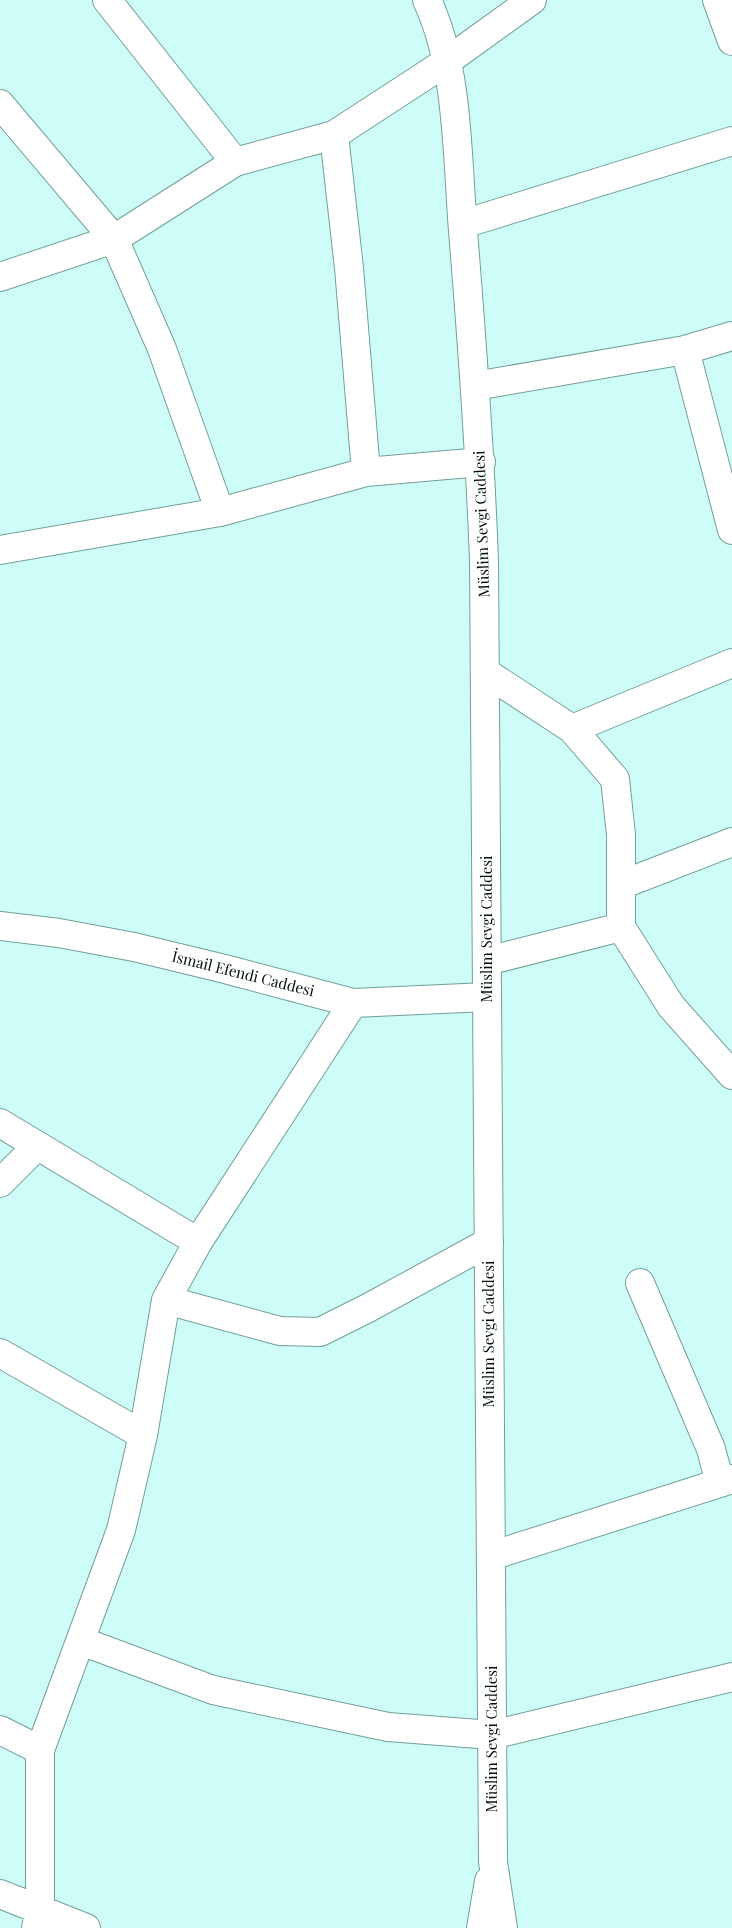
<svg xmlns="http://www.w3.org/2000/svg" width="732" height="1928" font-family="'Playfair Display',serif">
	<rect width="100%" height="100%" fill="#cefdf8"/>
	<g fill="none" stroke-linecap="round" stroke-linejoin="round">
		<g stroke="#729f9a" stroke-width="30">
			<path id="minor" d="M107 0 235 162
				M717 0 732 41
				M0 104 114 239 162 349 220 512
				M334 135 349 268 366 472
				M463 224 732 141
				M0 277 114 239 235 162 334 135 446 62 532 0
				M732 336 685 350 732 530
				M475 386 685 350
				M0 550 220 512 366 472 481 462
				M485 672 572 729 615 779 621 835V927
				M572 729 732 663
				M621 885 732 842
				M0 926 59 933 134 947 225 969 353 1003 487 997
				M487 961 621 927 671 1006 732 1075
				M0 1123 198 1242
				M0 1183 37 1146
				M640 1283 711 1449 720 1483
				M166 1300 280 1331 320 1332 368 1308 489 1242
				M0 1353 143 1435
				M491 1556 732 1479
				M81 1641 213 1690 388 1727 492 1735 732 1677
				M0 1730 40 1750
				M0 1894 86 1928
				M36 1928 40 1910V1750L121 1530 143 1435 166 1300 198 1242 353 1003"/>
		</g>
		<g stroke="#729f9a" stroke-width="30">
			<path id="major" d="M427 0C459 69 457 156 463 231 472 341 480 451 484 561L493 1862 503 1928
				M481 1928 489 1881"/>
		</g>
		<use href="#minor" stroke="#fff" stroke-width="28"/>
		<use href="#major" stroke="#fff" stroke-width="28"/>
	</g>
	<g text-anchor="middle" stroke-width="4.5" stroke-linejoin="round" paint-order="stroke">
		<g font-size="15" fill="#010f0e" stroke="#fff">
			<text transform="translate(482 524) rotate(-92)" y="5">Müslim Sevgi Caddesi</text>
			<text transform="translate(487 929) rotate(-90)" y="5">Müslim Sevgi Caddesi</text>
			<text transform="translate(243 974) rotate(14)" y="5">İsmail Efendi Caddesi</text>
			<text transform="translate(489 1334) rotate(-90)" y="5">Müslim Sevgi Caddesi</text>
			<text transform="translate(492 1739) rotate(-90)" y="5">Müslim Sevgi Caddesi</text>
		</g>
	</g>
</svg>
